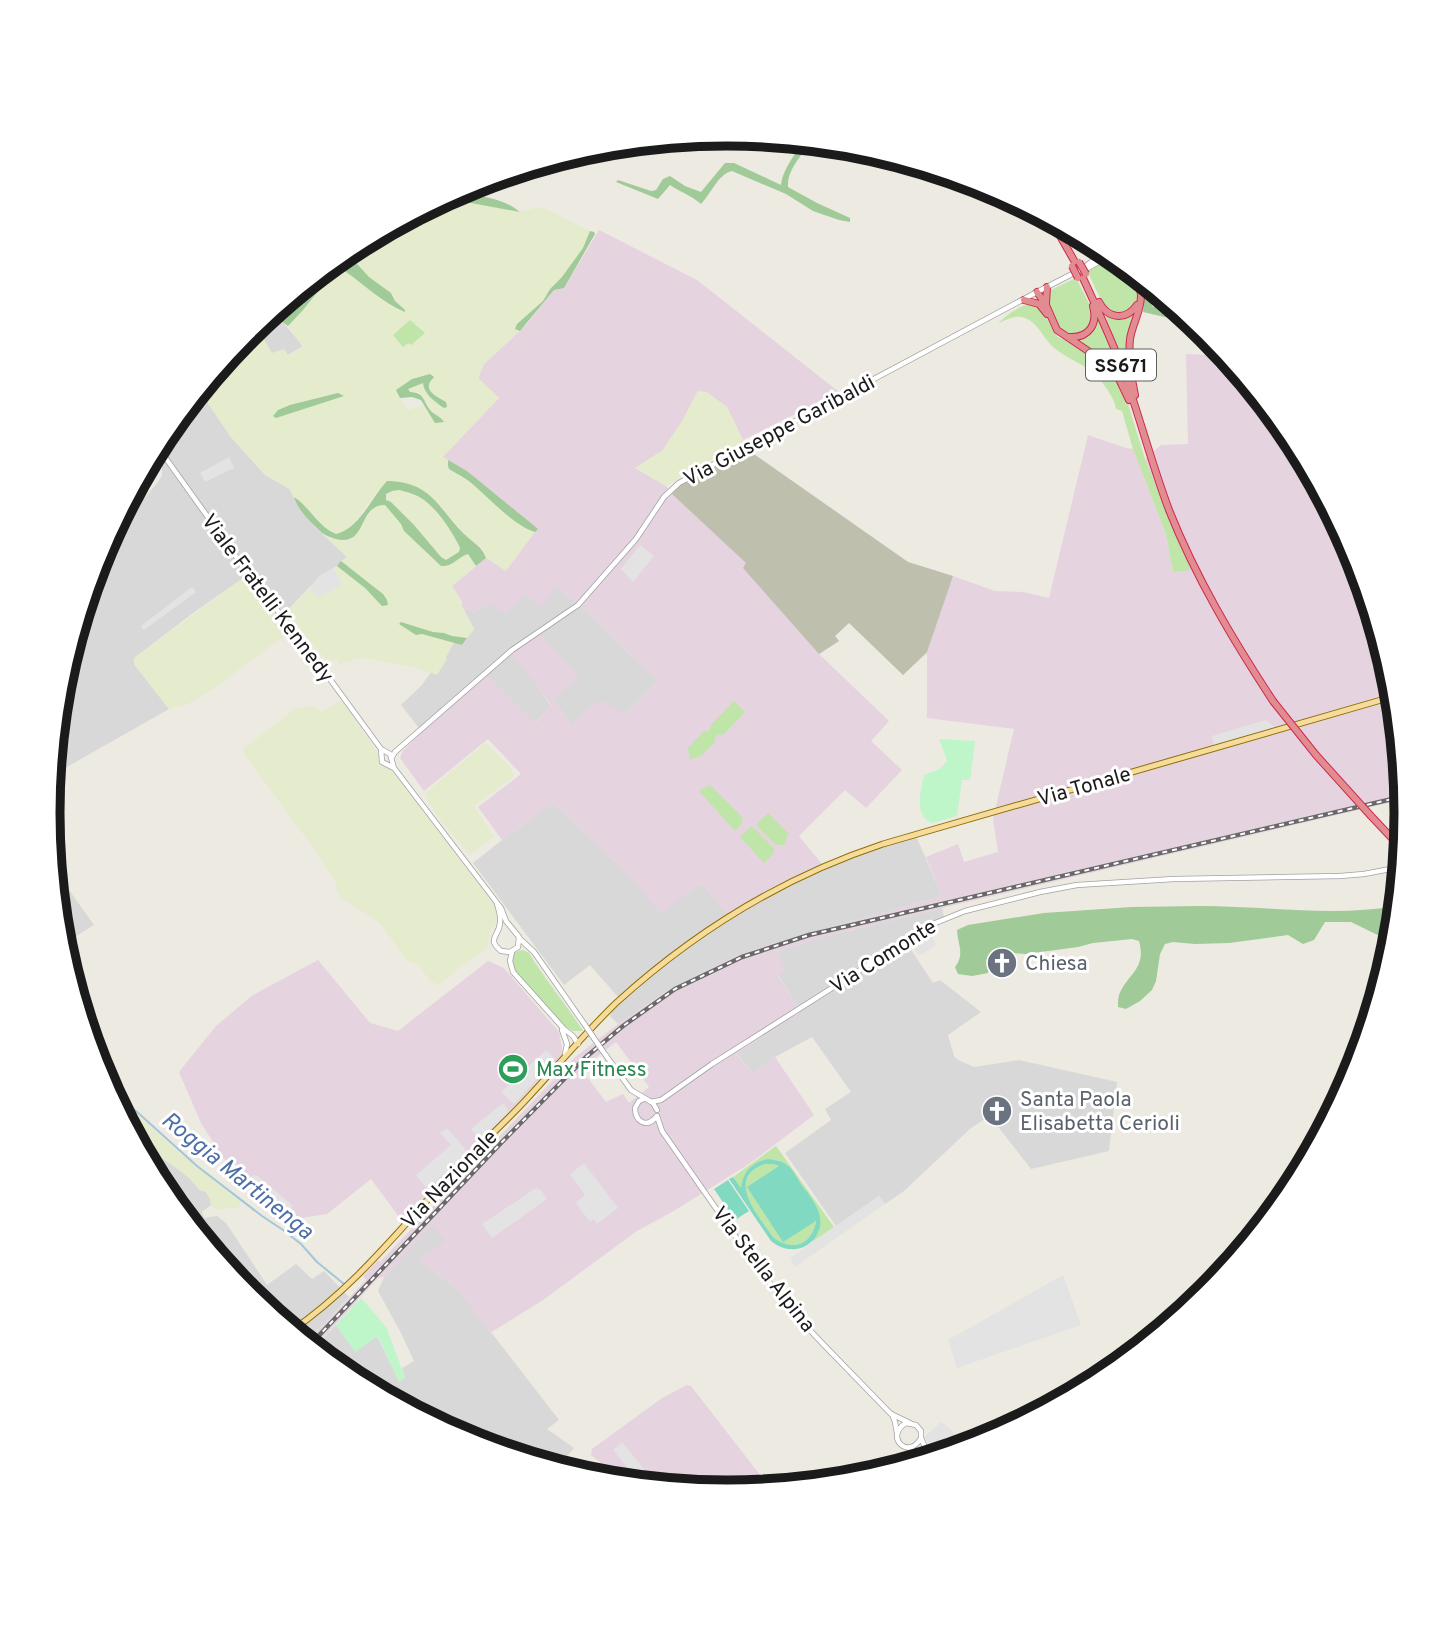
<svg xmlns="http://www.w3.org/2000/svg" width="1454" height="1627" font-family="Overpass,sans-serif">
	<rect width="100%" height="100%" fill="#edeae1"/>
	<path fill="#d9d8d8" d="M281 320 303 346 288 355 272 353 255 334 240 340 246 333Z
		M215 371 219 376 200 391 230 436 265 475 290 489 296 503 313 525 347 557 337 566 321 575 280 618 246 576 193 613 134 658V664L169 709 51 776 60 680 99 553 129 498 136 508 158 482 162 476V461L155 449 162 436Z
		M557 587 575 601 658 681 624 714 571 724 553 699 536 684 551 706 534 723 487 676 422 732 401 705 422 685 431 672 446 657 454 642 462 645 474 629 462 608 474 612 490 603Z
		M553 803 618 864 661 912 701 883 727 913 773 888 777 893 823 868 916 836 942 896 767 945 666 992 618 1024 610 1016 618 997 590 965 564 985 473 863 502 840Z
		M52 866 94 925 60 946Z
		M942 908 945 920 906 942 933 983 940 980 981 1012 948 1035 954 1056 958 1060 974 1067 1019 1060 1117 1082 1109 1151 1031 1169 999 1128 985 1119 971 1128 904 1191 885 1204 879 1196 836 1226 785 1153 831 1120 825 1109 851 1092 812 1037 775 1057 753 1074 736 1053 801 1012 778 975 775 952 820 938Z
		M139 1149 150 1158 157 1155 171 1164 188 1177 200 1190 206 1192 210 1199 211 1205 202 1212 204 1218 217 1216 226 1223 267 1285 296 1264 312 1279 324 1271 349 1297 306 1343 246 1294 162 1191Z
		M432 1225 447 1241 419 1259 460 1292 559 1420 547 1429 574 1448 558 1467 565 1471 466 1441 349 1378 313 1349 336 1325 355 1351 377 1336 399 1381 405 1378 402 1368 414 1361 401 1333 378 1291 384 1277Z"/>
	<path fill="#e5d3e0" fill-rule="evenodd" d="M599 230 697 280 839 392 743 440 727 407 698 391 681 423 662 451 635 468 666 486 672 493 680 485 748 450 908 562 953 576 995 591 1023 592 1049 598 1088 435 1126 448 1133 449 1166 534 1173 572 1188 564 1145 459 1161 445 1188 444 1186 354 1227 356 1292 436 1355 554 1394 681 1405 799 942 908 820 938 776 952 786 969 778 976 801 1012 736 1054 753 1074 775 1057 814 1115 749 1164 672 1212 637 1231 543 1300 490 1333 460 1292 419 1259 446 1241 432 1226 384 1277 378 1278 313 1349 306 1343 366 1280 363 1276 378 1260 380 1262 574 1058 618 1024 666 992 724 961 767 945 942 896 926 857 958 844 964 862 998 852 993 819 1014 729 927 718V653L903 675 856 622 849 623 835 636 839 641 819 654 889 721 871 741 902 770 866 808 845 790 799 836 822 864 786 881 727 913 701 883 661 913 618 864 553 803 502 840 478 807 521 774 488 739 424 791 400 758 403 751 422 732 487 675 535 723 551 705 536 684 511 653 541 635 579 677 553 699 571 724 600 700 624 714 658 681 575 601 557 587 540 607 526 594 506 614 490 603 474 612 462 608V602L452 586 486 558 506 570 490 491 467 471 442 457 499 398 478 378 484 364 527 324 554 290 564 288ZM616 1042 649 1087 629 1103 623 1094 606 1102 581 1069Z
		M318 960 370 1023 398 1031 488 961 504 968 559 1032 563 1054 479 1144 402 1221 371 1179 327 1214 301 1218 293 1214 289 1217 223 1158 201 1123 179 1072 216 1026 253 995Z
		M687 1385 691 1386 771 1489 727 1493 628 1484 591 1455 592 1449 662 1398Z"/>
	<path fill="#bec0ad" d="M748 450 908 562 953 576 927 652 903 675 849 623 835 636 839 641 819 654 743 568 746 563 672 494 680 485Z"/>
	<path fill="#e5ebcd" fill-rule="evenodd" d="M441 200 460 201 520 212 535 208H544L590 231 583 248 562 277 550 289 543 301 515 329 520 331 484 364 478 378 499 398 443 457 448 460V466L449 470 476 487 505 513 527 529 535 532 506 571 486 558 483 549 465 535 437 501 421 489 378 490 351 527 345 532 336 534 331 532 322 526 304 504 294 498 296 503 290 489 265 475 230 436 200 391 219 376 215 371 240 340 255 334H261L272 353 284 349 288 355 303 347 288 326 303 310 324 284 329 273 342 266 346 272 381 299 393 307 399 305 391 293 369 277 347 252 350 248ZM419 376 434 377 431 380 429 386 432 394 437 396 440 406 426 393 423 382 408 389 410 392H417L421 394 430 409 440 417 428 411 425 405 408 410 398 396 404 383Z
		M698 391 707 392 727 407 743 440 741 446 734 450 702 465H694L686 469 677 480 666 486 635 468 662 451 681 423Z
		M399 490 418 496 429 504 452 532 460 548 459 552 446 560 441 557 414 525 391 502 386 500V495L392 491Z
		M381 505H385L390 510 401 524 404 531 436 562 451 565 464 555 468 554 476 566 452 586 474 629 467 638 452 636 439 632H433L402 622 416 635 422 634 454 642 446 657 447 659 437 675 416 668 367 658H360L339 664 337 660H332L325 658 320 653 288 613V611L309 588 318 598 342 585 333 568 337 566 365 588 373 598 379 590 341 561 347 557 325 536 345 541 351 540 371 511 375 507Z
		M246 576 280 618 286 625 287 634 217 686 190 703 169 709 134 664V658Z
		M338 702H342L344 704 377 752 380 763 392 771 496 907 498 913 496 923 490 930 487 947 458 969 439 985 430 981 419 965 407 961 383 927 375 919 341 898 337 892 336 882 312 846 244 754 243 749 295 709 313 706 322 712Z
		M486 743 511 768 513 775 512 778 474 806 494 837 470 855 438 817 428 801 425 793Z
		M136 1114 182 1155 240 1201 239 1207 234 1209 229 1207 224 1210 216 1209 211 1205 210 1199 206 1192 200 1190 188 1177 171 1164 157 1155 150 1158 139 1149 128 1128 127 1121Z"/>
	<path fill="#bfe5a8" d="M1112 258C1126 261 1140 283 1138 297 1137 310 1119 319 1109 309 1099 300 1093 282 1087 270Z
		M1076 278 1094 313C1080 358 1048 326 1047 294L1051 290Z
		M1029 304 1038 307 1046 316 1053 331 1058 337 1082 348 1099 361 1120 386 1128 404 1145 459 1191 570 1173 572 1166 534 1133 449 1122 411 1116 409C1115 401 1111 396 1107 389 1091 363 1070 363 1051 345 1043 337 1037 322 1025 318 1016 314 1006 320 998 323 1007 316 1016 307 1029 304Z
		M1134 314 1130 328 1128 374 1105 315 1122 319Z
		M1098 317 1123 380 1106 360 1078 340C1090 337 1095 329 1098 317Z
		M410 320 425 333 411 345 408 343 403 347 393 335Z
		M734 701 745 712 723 735 719 734 715 737V742L701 756 690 759 688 748 704 731H708L711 727 712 724Z
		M708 786H711L741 816 743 822 735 831 699 791Z
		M768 813 788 833 785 843 782 845H776L756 825Z
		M750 827H753L774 848V853L764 863 740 837Z
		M523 950 529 953C545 980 566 1004 583 1031H573L563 1025 514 970 512 966 513 954 518 951Z
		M776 1146 834 1227 812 1242 819 1231 816 1206 790 1168 775 1160C753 1165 746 1165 741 1189L733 1177Z
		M765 1164H773L786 1169 815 1212C820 1240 795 1256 773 1237 759 1216 724 1178 765 1164Z"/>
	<path fill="#a0ca97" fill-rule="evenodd" d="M802 141 810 142C802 156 787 169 788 187L817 203 850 218V222L839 220 813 211 786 194 732 171C718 174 711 194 701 204 691 195 680 192 670 185L658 199 616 182 618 180 651 191 656 190 663 179 670 176 685 186 701 192 725 163H734L781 185C782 170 795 156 802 141Z
		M453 193C477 196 500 196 520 212L460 201 441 200Z
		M590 231 594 232 595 234 564 288 554 290 520 331 515 329 517 324 543 301 550 289 562 277 583 248Z
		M349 248 347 253 369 277 391 293 395 301 405 310V312C383 303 366 286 346 272L342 266 329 273 324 284 303 310 288 326 281 321 270 326 257 328 255 325 287 300 291 305 295 303 338 261V258Z
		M1147 287C1151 293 1148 301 1153 307L1164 306 1167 300 1173 305 1169 318 1143 312 1145 288Z
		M430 374 434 377C421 390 435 395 446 402L447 407 444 408C435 402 424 394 423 383L408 389 410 392C426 393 422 401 431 411 435 415 440 416 444 422L435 423 421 400 412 397 400 398 396 390 412 379Z
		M338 393 344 396 276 418 273 416 278 410 290 405Z
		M448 460 467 471 538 529 535 532C514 525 494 503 477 488 469 480 459 475 449 469L448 466Z
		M387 481C432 482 437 507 464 534 473 543 482 546 486 558L476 566 468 554C458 557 453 567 441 566L404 531 401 524 385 505C357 505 368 547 336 539 327 536 323 535 317 528 308 520 297 508 294 497 310 507 318 527 336 534 360 528 371 498 387 481ZM399 490C406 492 415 494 421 498 436 507 453 532 460 548L459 552 446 560 441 557 414 525 391 502 386 500V494L392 491Z
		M341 561 383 594 387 600 388 605 382 606 365 588 337 566Z
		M401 622 433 632 444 633 452 636 467 638 462 645 422 634 416 635 399 624Z
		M1200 906C1265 906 1333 917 1398 906L1394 943 1351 922H1325L1314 940 1303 944 1288 935 1229 943 1195 944 1173 942 1165 944 1160 954 1156 981 1152 990 1140 1001 1126 1009 1118 1007C1118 1003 1118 999 1119 995 1127 974 1147 969 1139 941L1132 939 1093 943 1078 947 1026 954 997 952 992 956 988 973 972 976 958 974 955 967C965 954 958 946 957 930L968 925 1044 913 1132 907Z"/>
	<path fill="#bef6ca" d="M939 739 975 741 970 780H962L957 816 932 823C913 814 921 791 924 775 934 771 942 770 947 760Z
		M361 1298 377 1316 387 1329 405 1378 399 1382 378 1336 355 1352 336 1325Z"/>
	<path fill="#82d9c2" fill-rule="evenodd" d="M768 1159C773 1160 778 1160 784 1163 792 1167 796 1176 801 1184 813 1200 829 1218 815 1238 810 1244 804 1248 796 1249 787 1250 778 1247 771 1241L729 1179 733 1177 741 1188C743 1172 751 1162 768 1159ZM765 1164H773L779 1166 747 1187 783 1242 816 1221C813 1244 792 1253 773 1237 759 1216 724 1178 765 1164Z
		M728 1180 749 1211 735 1220 714 1189Z"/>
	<path fill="#e3e3e3" d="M229 457 234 468 205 482 200 473Z
		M640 545 654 556 633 582 621 569Z
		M333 568 342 585 318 598 309 588 321 575Z
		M192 587 196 592 144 630 141 626Z
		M1266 720 1276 728 1214 747 1212 736Z
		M929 929 936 945 919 956 909 941Z
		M546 1050 555 1059 514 1104 501 1092Z
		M503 1103 509 1111 481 1141 471 1129Z
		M447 1128 466 1150 464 1155 427 1189 416 1175 451 1145 440 1133Z
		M584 1163 618 1208 597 1224 593 1219 590 1222 576 1203 585 1195 570 1174Z
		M255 1175 258 1176 292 1205V1213L289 1216 248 1180 249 1177Z
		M536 1188 541 1190 547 1199 492 1238 482 1224Z
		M879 1196 885 1204 795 1267 790 1258Z
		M206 1225 242 1280 238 1283 202 1228Z
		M1063 1275 1081 1325 957 1368 948 1340Z
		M941 1422 950 1428 965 1448 940 1456 924 1437Z
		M622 1442 648 1474 644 1478 639 1472 634 1476 613 1450Z"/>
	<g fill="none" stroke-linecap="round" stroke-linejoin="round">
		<path stroke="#a3c6d9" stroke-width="2" d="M110 1093 136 1111 197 1166 262 1216 283 1230 301 1244 317 1262 344 1284"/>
		<g stroke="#a2a2a2" stroke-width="6">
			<path id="minor" d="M1082 269 1107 250
				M157 446 240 562 324 671 381 749 390 754 394 768 501 908 506 921 519 937 518 947 510 952 501 951C486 938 499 937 500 923 501 917 499 910 497 904
				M381 749 382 762 394 768
				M392 757 395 752 512 650 578 605 636 539 664 497 679 483 1037 292 1078 271 1088 268 1111 255
				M520 939 534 952 585 1025
				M512 952 510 961 513 972 564 1029 573 1036 578 1044
				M562 1030 567 1044 565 1055
				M602 1050 631 1090 653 1103 657 1110
				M644 1099 639 1101 635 1108C635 1121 646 1129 656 1117
				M651 1102 661 1100 712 1064 933 924 965 911 1040 892 1077 885 1174 879 1340 876 1364 874 1401 867
				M657 1116 662 1131 752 1260 790 1309 822 1343 891 1414 910 1423
				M892 1414 895 1422 897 1433
				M921 1438C908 1461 884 1436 906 1423L916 1425 921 1431V1438L930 1459
				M909 1448 929 1459"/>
		</g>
		<g stroke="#8c7006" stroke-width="7">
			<path id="major" d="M291 1331C350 1291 395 1235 443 1183 469 1156 496 1131 522 1104 553 1071 583 1035 616 1003 694 932 783 877 883 844L1395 696"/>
		</g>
		<g stroke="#ce2b4f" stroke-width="8">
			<path id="highway" d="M1051 220 1076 264
				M1131 270C1135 278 1141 287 1141 296 1141 311 1132 325 1130 339 1128 358 1131 376 1135 395
				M1082 276C1097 308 1112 340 1124 373 1140 418 1152 465 1169 510 1196 578 1233 640 1273 701
				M1037 292 1046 305 1057 330 1103 361 1119 379 1129 400
				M1024 300 1039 304 1047 314
				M1099 302C1108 319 1126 321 1137 305
				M1046 303 1047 287
				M1070 337C1089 338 1098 324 1093 306
				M1371 816 1403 850
				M1225 1273 1255 1234 1274 1213
				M1196 1304C1224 1256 1260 1217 1299 1178"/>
		</g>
		<use href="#minor" stroke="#fff" stroke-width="4.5"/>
		<use href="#major" stroke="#f7db9b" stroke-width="5"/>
		<use href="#highway" stroke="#e28b91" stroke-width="6"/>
		<g stroke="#696969" stroke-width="4.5">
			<path id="rail" d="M309 1346 501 1143 586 1057 623 1026 675 989 742 957 809 935 1405 796"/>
		</g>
		<use href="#rail" stroke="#fff" stroke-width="2" stroke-dasharray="5" stroke-linecap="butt"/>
		<g stroke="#a2a2a2" stroke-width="6" stroke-linecap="butt">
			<path id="minor-bridge" d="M585 1025 602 1050"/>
		</g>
		<g stroke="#ce2b4f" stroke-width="8" stroke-linecap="butt">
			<path id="highway-bridge" d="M1079 262 1086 274
				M1072 266 1078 278
				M1273 701 1316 755 1371 816"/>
		</g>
		<use href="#minor-bridge" stroke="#fff" stroke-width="4.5"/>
		<use href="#highway-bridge" stroke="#e28b91" stroke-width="6"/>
	</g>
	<defs>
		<g id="church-disc" transform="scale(1.575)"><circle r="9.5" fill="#6b7280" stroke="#fff"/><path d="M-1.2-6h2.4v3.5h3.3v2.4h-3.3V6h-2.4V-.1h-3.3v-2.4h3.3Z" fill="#fff"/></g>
		<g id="stadium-disc" transform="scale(1.575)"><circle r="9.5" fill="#2e9e5b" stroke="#fff"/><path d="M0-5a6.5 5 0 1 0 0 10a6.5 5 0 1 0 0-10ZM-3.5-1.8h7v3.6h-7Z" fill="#fff"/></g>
	</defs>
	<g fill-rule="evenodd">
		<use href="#church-disc" x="1002" y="963"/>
		<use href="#stadium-disc" x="513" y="1069"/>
		<use href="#church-disc" x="997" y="1111"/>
	</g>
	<g text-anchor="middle" stroke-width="6" stroke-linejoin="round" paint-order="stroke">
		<rect fill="#fff" stroke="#5f5f5f" stroke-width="2" x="1086" y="349.5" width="70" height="31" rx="5"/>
		<g font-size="19" font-weight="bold" fill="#1b1b1b">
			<text x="1121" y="372">SS671</text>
		</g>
		<g font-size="21" fill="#1b1b1b" stroke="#fff">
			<text transform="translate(779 430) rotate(-28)" y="7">Via Giuseppe Garibaldi</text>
			<text transform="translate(268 598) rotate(53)" y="7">Viale Fratelli Kennedy</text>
			<text transform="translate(1084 786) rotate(-16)" y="7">Via Tonale</text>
			<text transform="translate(883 956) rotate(-32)" y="7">Via Comonte</text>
			<text transform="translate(449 1179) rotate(-46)" y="7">Via Nazionale</text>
			<text transform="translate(764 1269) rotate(52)" y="7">Via Stella Alpina</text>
		</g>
		<g font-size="21" fill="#5b616d" stroke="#fff" text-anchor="start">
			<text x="1025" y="970">Chiesa</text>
			<text x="1020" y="1106">Santa Paola<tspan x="1020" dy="24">Elisabetta Cerioli</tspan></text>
		</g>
		<g font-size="21" fill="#27864d" stroke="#fff" text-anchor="start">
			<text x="536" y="1076">Max Fitness</text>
		</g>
		<g font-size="23" font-style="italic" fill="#4d6fa6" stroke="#fff">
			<text transform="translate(238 1175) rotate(39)" y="8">Roggia Martinenga</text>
		</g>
	</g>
	<path d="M0 0H1454V1627H0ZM60 813a667 667 0 1 1 1334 0a667 667 0 1 1-1334 0Z" fill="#fff" fill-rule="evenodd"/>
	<path fill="none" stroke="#1b1b1b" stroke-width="9" d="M60 813a667 667 0 1 1 1334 0a667 667 0 1 1-1334 0Z"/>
</svg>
